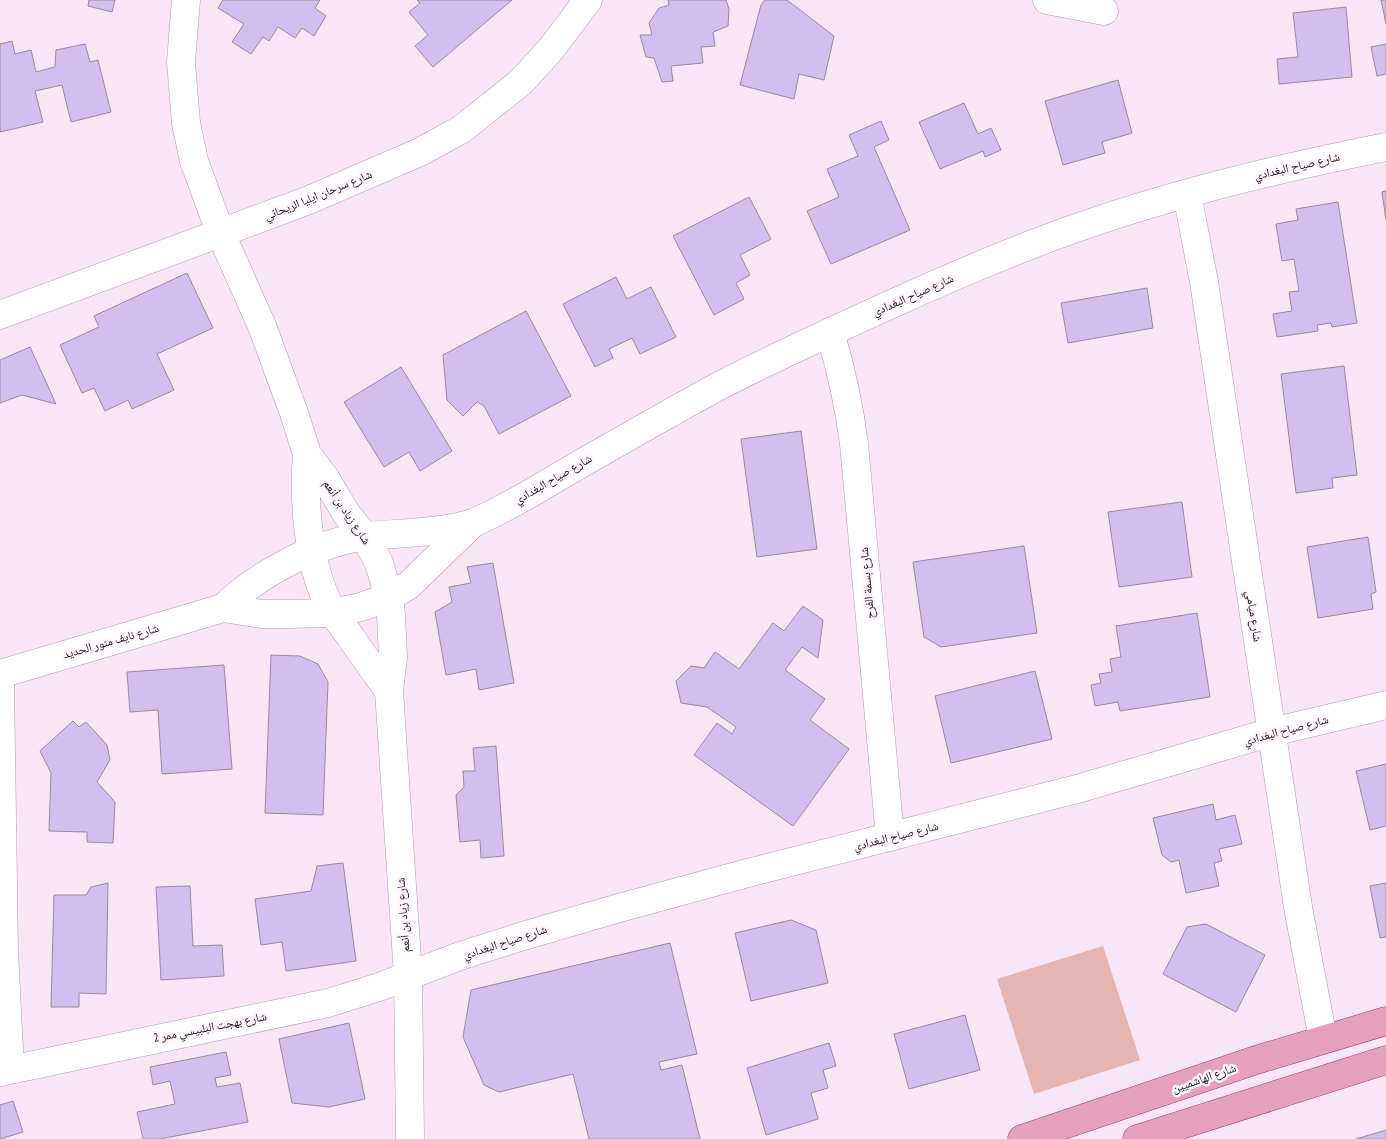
<svg xmlns="http://www.w3.org/2000/svg" width="1386" height="1139" font-family="'PT Sans Narrow','Noto Naskh Arabic',sans-serif">
	<rect width="100%" height="100%" fill="#f8e5f6"/>
	<path fill="#e5b5b2" d="M1103 946 1140 1060 1034 1094 997 979Z"/>
	<path fill="#d2bfed" stroke="#948ca0" d="M89 0H115L112 12 88 6Z
		M223 0H320L315 8 326 16 314 36 302 28 295 38 278 27 269 41 263 37 251 54 232 42 244 24 218 8Z
		M417 0H512L433 67 415 46 428 35 409 12 420 3Z
		M668 0H726L729 9 728 26 713 32 715 46 701 47 703 63 671 66 673 81 662 82 654 58 646 57 640 35H652L649 23 659 8 669 5Z
		M765 0H787L834 36 824 80 799 74 794 99 740 85 761 5Z
		M1381 0H1386V24Z
		M1346 7 1352 77 1279 84 1277 59 1298 57 1293 13Z
		M12 41 15 54 31 50 36 72 55 67 56 50 85 44 90 62 98 60 111 112 71 122 62 85 35 91 43 122 0 132V44Z
		M1386 44V74L1377 76 1371 47Z
		M1118 80 1132 133 1102 142 1105 153 1063 165 1045 101Z
		M964 103 978 134 991 128 1001 150 985 157 983 151 940 169 919 122Z
		M881 121 889 140 874 147 910 230 831 264 807 211 839 197 827 169 858 156 849 135Z
		M1386 191V220L1382 192Z
		M749 197 771 239 740 255 750 275 736 283 744 299 714 315 673 236Z
		M1338 202 1357 323 1332 327 1331 323 1317 325 1318 331 1277 337 1273 314 1292 311 1289 292 1299 291 1294 259 1282 261 1276 224 1298 220 1296 209Z
		M187 273 213 328 157 354 174 390 132 409 128 400 105 411 94 388 82 393 60 345 99 327 94 316Z
		M616 277 627 299 651 287 676 337 640 354 632 338 609 349 613 358 595 367 563 304Z
		M1147 288 1153 328 1068 343 1061 303Z
		M526 311 571 396 499 434 484 406 477 402 463 416 447 400 443 355Z
		M30 347 56 404 22 395 0 403V360Z
		M1344 366 1357 475 1332 478 1333 488 1296 493 1281 374Z
		M401 367 452 451 420 471 409 452 384 467 344 402Z
		M801 431 817 549 757 557 741 439Z
		M1182 502 1192 577 1119 587 1108 512Z
		M1368 537 1376 592 1371 594 1373 609 1318 618 1307 547Z
		M1024 546 1037 633 941 647 924 637 913 562Z
		M493 563 514 683 479 690 476 669 446 675 435 612 452 602 449 587 471 583 467 567Z
		M803 606 823 620 818 658 802 647 785 670 825 699 810 720 849 749 793 826 694 755 717 723 732 734 736 727 707 707 681 703 676 681 691 666 704 668 715 652 739 669 773 623 784 631Z
		M1197 613 1210 697 1120 711 1118 702 1095 706 1091 685 1101 683 1099 674 1112 672 1110 659 1121 657 1116 626Z
		M271 655 300 656 318 664 328 682 323 815 265 813Z
		M224 665 232 769 162 774 158 710 130 712 127 672Z
		M1035 671 1052 739 951 763 935 696Z
		M73 721 79 727 86 722 107 745 110 760 97 782 115 802 113 843 87 842V832L49 831 51 773 40 751Z
		M496 746 504 856 481 858 480 840 460 842 456 795 464 787 463 771H475L473 748Z
		M1386 764V826L1370 830 1356 771Z
		M1213 804 1216 820 1235 815 1242 844 1219 849 1222 861 1214 863 1219 886 1186 893 1179 860 1171 862 1162 855 1153 818Z
		M343 863 356 961 286 971 282 942 261 945 255 899 311 891 317 866Z
		M108 883 106 994 79 993V1007H51L54 895H86L91 887Z
		M1386 883V937L1380 938 1370 886Z
		M190 886 193 946 222 945 224 976 161 980 156 887Z
		M791 920 816 930 828 983 751 1001 735 933Z
		M1206 924 1265 955 1236 1012 1163 974 1187 927Z
		M670 943 697 1054 659 1062 661 1070 682 1065 700 1139H589L573 1074 499 1092 484 1085 463 1037 471 990Z
		M965 1015 980 1070 909 1089 894 1034Z
		M349 1023 365 1099 329 1107 292 1103 279 1039Z
		M829 1043 836 1066 823 1070 828 1088 811 1093 818 1119 766 1135 747 1068Z
		M226 1052 231 1075 215 1078 217 1087 240 1083 248 1122 160 1139H143L137 1112 175 1104 170 1081 153 1085 150 1067Z
		M13 1101 23 1132 0 1139V1105Z
		M1386 1130V1139H1356Z"/>
	<g fill="none" stroke-linecap="round" stroke-linejoin="round">
		<g stroke="#af9dad" stroke-width="29">
			<path id="minor" d="M186 0 181 62 186 123 194 161 221 234 262 326 294 413 307 454 325 478 346 513 365 537 379 563 389 597 391 615 393 657 389 691 408 975 410 1139
				M1047 0 1104 11
				M1187 194 1204 282 1298 907 1323 1039
				M0 315 309 200 420 152 462 129 522 81 551 49 588 0
				M830 332C841 369 849 405 854 444L890 837
				M307 454C303 499 308 562 328 603 333 614 340 623 347 632 361 652 375 672 389 691
				M223 608C258 574 319 541 368 536 399 533 447 533 475 522 508 508 539 488 570 470 619 442 669 413 719 386 773 358 830 332 885 307 951 277 1017 248 1085 225 1183 191 1285 167 1386 147
				M0 674 223 608 262 614H286L333 613 361 607 389 597 409 585 473 523
				M0 685 4 951 10 1069
				M0 1072 328 1003 379 987 460 956 523 936 619 908 744 874 1077 789 1272 732 1386 705"/>
		</g>
		<g stroke="#924566" stroke-width="29">
			<path id="major" d="M1022 1139 1256 1060 1386 1021
				M1137 1139 1386 1060"/>
		</g>
		<use href="#minor" stroke="#fff" stroke-width="28"/>
		<use href="#major" stroke="#e5a0bc" stroke-width="28"/>
	</g>
	<g text-anchor="middle" stroke-width="5" stroke-linejoin="round" paint-order="stroke">
		<g font-size="12" fill="#181217" stroke="#fef6fd">
			<text transform="translate(1297 166) rotate(-13)" y="4">شارع صياح البغدادي</text>
			<text transform="translate(318 195) rotate(-22)" y="4">شارع سرحان ايليا الريحاني</text>
			<text transform="translate(913 295) rotate(-24)" y="4">شارع صياح البغدادي</text>
			<text transform="translate(553 479) rotate(-30)" y="4">شارع صياح البغدادي</text>
			<text transform="translate(347 512) rotate(56)" y="4">شارع زياد بن أنعم</text>
			<text transform="translate(867 583) rotate(-95)" y="4">شارع بسمة الفرح</text>
			<text transform="translate(1254 616) rotate(81)" y="4">شارع ميامي</text>
			<text transform="translate(111 641) rotate(-16)" y="4">شارع نايف منور الحديد</text>
			<text transform="translate(1286 730) rotate(-15)" y="4">شارع صياح البغدادي</text>
			<text transform="translate(896 836) rotate(-14)" y="4">شارع صياح البغدادي</text>
			<text transform="translate(403 915) rotate(-94)" y="4">شارع زياد بن أنعم</text>
			<text transform="translate(505 942) rotate(-18)" y="4">شارع صياح البغدادي</text>
			<text transform="translate(210 1027) rotate(-11)" y="4">شارع بهجت البلبيسي ممر 2</text>
			<text transform="translate(1204 1078) rotate(-19)" y="4">شارع الهاشميين</text>
		</g>
	</g>
</svg>
